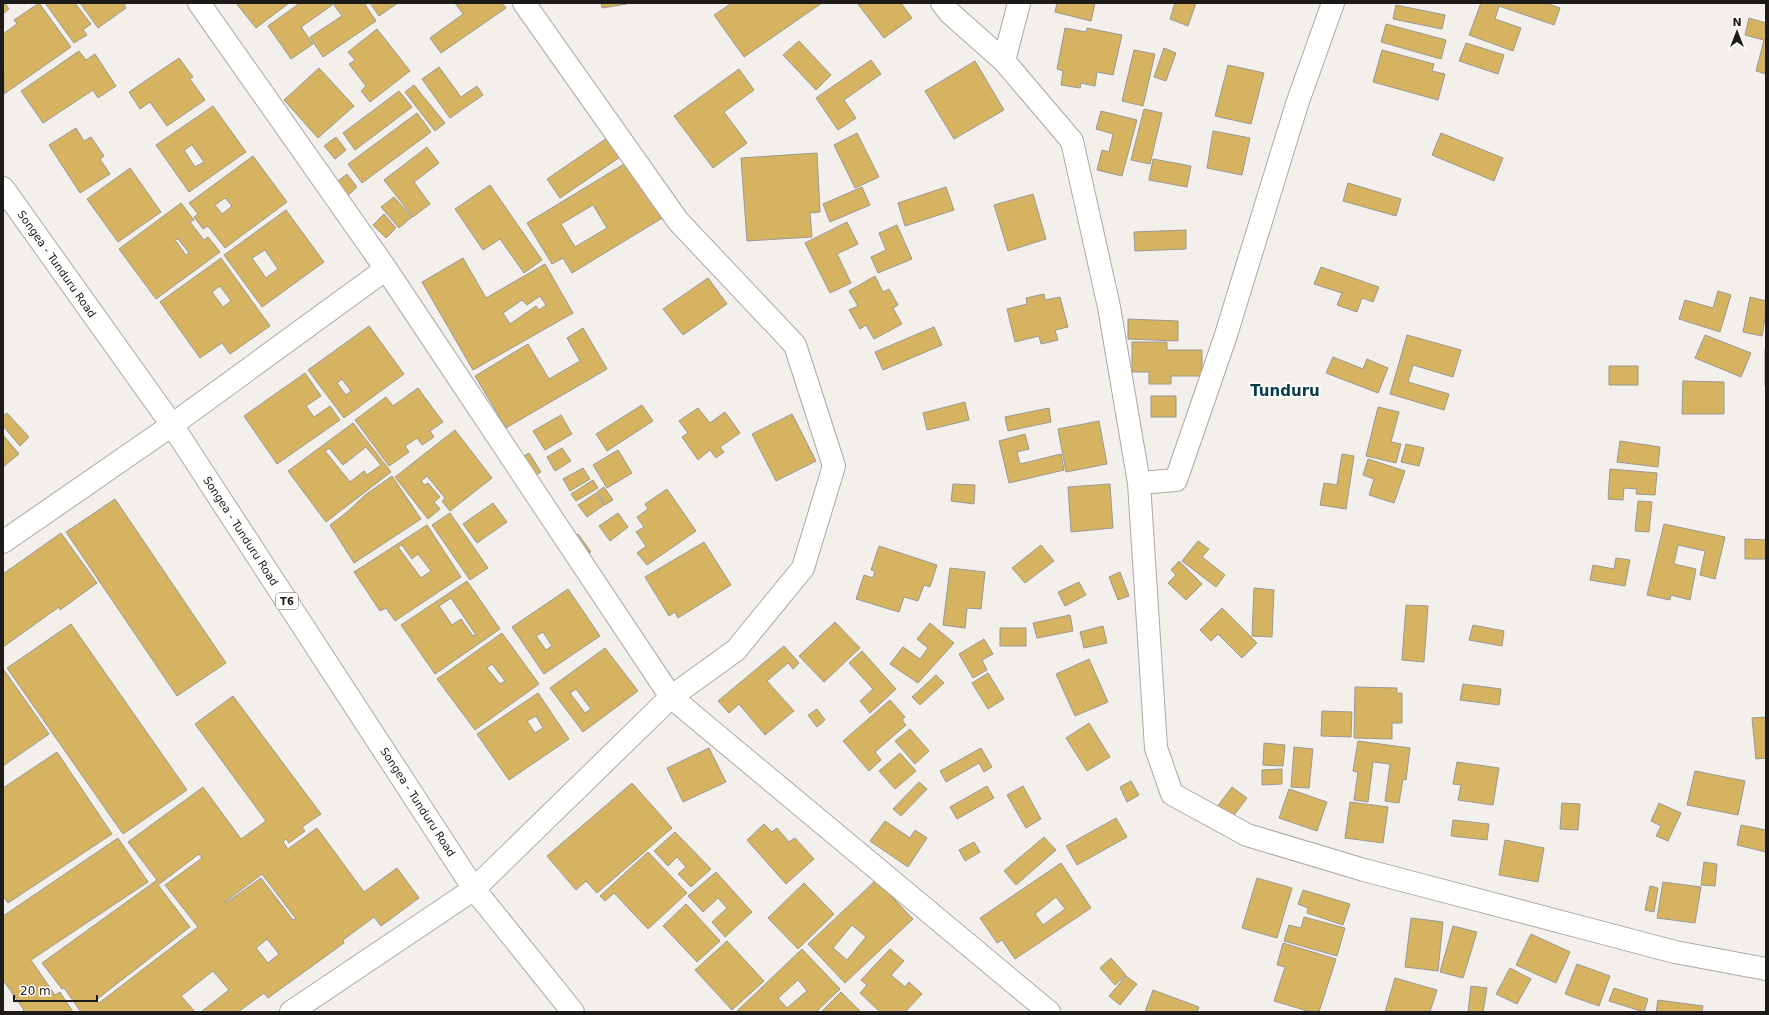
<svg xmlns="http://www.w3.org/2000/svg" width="1769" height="1015" font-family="'DejaVu Sans',sans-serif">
	<rect width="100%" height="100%" fill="#f3f0eb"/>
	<path fill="#d6b360" stroke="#9a9893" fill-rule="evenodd" d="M3 3H5L9 9 3 14Z
		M39 3 71 47 4 94 3 34 17 24 14 20Z
		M45 3H75L91 24 83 30 87 35 74 43Z
		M80 3H127L124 5 126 8 98 28Z
		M236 3H289L256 28Z
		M300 3H335L301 27 313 44 291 59 268 26Z
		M337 3H364L376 21 323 57 310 37 342 16 334 5Z
		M370 3H398L379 16Z
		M455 3H502L506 8 441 53 430 38 463 14Z
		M601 3H632L602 8Z
		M732 3H822L744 57 714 15Z
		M857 3H901L912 18 884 38Z
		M1057 3H1095L1091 21 1055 12Z
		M1175 3H1196L1188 26 1170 19Z
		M1481 3H1546L1560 8 1554 25 1499 6 1495 19 1521 28 1513 51 1469 35Z
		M1396 5 1445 15 1442 29 1393 19Z
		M1749 18 1766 23V74L1756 71 1764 40 1745 35Z
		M1386 24 1446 40 1441 59 1381 42Z
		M1065 28 1086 32 1087 28 1122 35 1113 75 1097 72 1095 86 1081 83 1080 88 1061 85 1063 71 1057 69Z
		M377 29 410 71 370 102 361 91 366 86 349 64 355 60 348 52Z
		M799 41 831 75 816 90 783 55Z
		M1466 43 1504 55 1498 74 1459 61Z
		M1164 48 1176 53 1166 81 1154 77Z
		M1134 50 1155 54 1143 106 1122 101Z
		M1382 50 1434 64 1432 71 1445 74 1438 100 1373 82Z
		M79 51 86 60 95 54 116 86 98 98 93 90 43 123 21 91Z
		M179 58 193 77 190 79 205 100 167 126 150 102 140 109 129 92Z
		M871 60 881 74 844 100 856 118 838 130 816 98Z
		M975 61 1004 110 954 139 925 91Z
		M1228 65 1264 73 1251 124 1215 116Z
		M439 67 461 97 477 86 483 95 450 118 422 79Z
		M319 68 354 106 318 138 284 100Z
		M739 69 754 90 724 112 747 143 713 168 674 116Z
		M414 85 445 123 435 131 405 92Z
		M399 91 412 107 355 150 343 133Z
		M213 106 246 152 189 192 156 145ZM192 145 204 162 195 167 184 150Z
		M1144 109 1162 113 1150 164 1131 160Z
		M1101 111 1137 120 1122 176 1097 170 1102 150 1109 152 1113 134 1096 129Z
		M417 113 431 132 362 183 348 164Z
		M76 128 84 141 91 137 104 156 100 159 110 174 80 193 49 145Z
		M1213 131 1250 138 1242 175 1207 168Z
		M857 133 879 177 855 188 834 145Z
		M1441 133 1503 158 1494 181 1432 155Z
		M610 136 623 155 560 198 547 179Z
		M336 137 346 150 335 159 324 146Z
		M427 147 439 163 414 182 430 204 413 217 384 180Z
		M817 153 820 212 810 213 812 237 747 241 741 158Z
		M253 156 287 202 225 248 208 226 203 229 194 217 198 214 189 203ZM225 198 232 206 222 214 215 205Z
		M1153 159 1191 166 1187 187 1149 180Z
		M629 161 664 217 572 273 563 258 552 264 527 223ZM593 205 607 228 575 247 561 224Z
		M130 168 161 212 118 242 87 199Z
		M347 174 357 187 344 199 333 185Z
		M1348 183 1401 199 1396 216 1343 201Z
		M490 185 542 260 524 273 500 239 483 250 455 209Z
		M862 187 870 205 830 222 823 204Z
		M946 187 954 210 905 226 898 203Z
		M1033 194 1046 239 1008 251 994 205Z
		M394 197 412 217 399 228 381 207Z
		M181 203 194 220 190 222 204 240 208 237 220 252 156 299 119 249ZM178 239 189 253 186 255 175 240Z
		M286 210 324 262 262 307 224 255ZM265 250 278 269 266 278 252 258Z
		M384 214 396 228 386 238 373 225Z
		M847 222 858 244 837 254 851 283 830 293 805 243Z
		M897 225 912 259 878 273 871 257 886 250 879 233Z
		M1186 230V249L1135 251 1134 232Z
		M221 258 270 326 230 354 222 343 200 358 160 302ZM220 286 231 301 223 307 212 292Z
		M463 258 486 298 545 264 573 313 473 370 422 282ZM540 296 546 305 539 310 536 306 510 324 503 313 522 300 527 305Z
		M1321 267 1379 287 1373 302 1362 298 1357 312 1337 305 1342 293 1314 284Z
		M875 276 883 292 889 289 898 305 893 308 902 324 874 339 866 325 860 329 849 310 858 306 849 291Z
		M708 278 727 304 683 335 663 309Z
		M1718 291 1731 295 1720 332 1679 319 1685 300 1713 308Z
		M1044 294 1045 300 1060 297 1068 327 1055 330 1058 340 1041 344 1039 336 1015 342 1007 309 1027 304 1026 298Z
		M1750 297 1766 301V313L1762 336 1743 332Z
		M1128 319 1178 321V341L1128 339Z
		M369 326 404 374 344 418 308 370ZM342 379 351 391 346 395 337 383Z
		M934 327 942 345 883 370 875 352Z
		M583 328 607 369 506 428 475 376 528 344 549 379 580 361 567 338Z
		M1407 335 1461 350 1453 377 1413 365 1408 382 1449 394 1444 410 1390 394Z
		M1705 335 1751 353 1741 377 1695 358Z
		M1132 342H1167V350H1202V376H1171V384H1149V372H1132Z
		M1765 349H1766V386H1765Z
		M1333 357 1363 369 1367 359 1388 368 1378 393 1326 373Z
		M1609 366H1638V385H1609Z
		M305 373 321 396 306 406 314 417 330 406 340 420 277 464 244 416Z
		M1683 381 1724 382V414H1682Z
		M418 388 443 422 430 431 434 437 422 445 417 438 405 446 409 452 389 466 355 420 386 397 393 406Z
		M1151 396H1176V417H1151Z
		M965 402 969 420 927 430 923 413Z
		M642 405 653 421 607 451 596 434Z
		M1378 407 1399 412 1391 442 1401 444 1396 463 1366 456Z
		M698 408 710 423 725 412 740 433 720 447 724 452 716 458 710 450 698 460 682 437 688 433 679 421Z
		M1049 408 1051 422 1008 431 1005 417Z
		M7 413 29 437 20 446 3 426V416Z
		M792 414 816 461 776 481 752 434Z
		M561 415 572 434 545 450 533 431Z
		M1099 421 1107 464 1066 472 1058 429Z
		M353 423 391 472 326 522 288 471ZM366 447 381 465 367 475 364 471 350 482 325 451 329 448 343 465Z
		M455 430 492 478 450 511 442 501 445 498 427 476 421 481 425 485 428 483 440 497 434 502 440 509 428 519 395 477Z
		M1025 434 1029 449 1017 452 1020 464 1061 454 1064 470 1009 483 999 441Z
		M3 435 19 454 3 467Z
		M1620 441 1660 447 1658 467 1617 462Z
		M1406 444 1424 448 1419 466 1401 462Z
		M562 448 571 461 555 471 547 457Z
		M618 450 632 473 607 488 593 465Z
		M529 453 541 472 534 476 522 457Z
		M1342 454 1354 456 1346 509 1320 505 1324 483 1337 485Z
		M1368 459 1405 471 1394 503 1369 495 1374 479 1363 475Z
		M583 468 590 479 570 491 563 479Z
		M1610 469 1657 473 1655 495 1636 494 1637 489 1624 488 1623 500 1608 499Z
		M392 476 421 519 354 563 330 525 346 513 365 495Z
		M593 480 598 488 576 501 571 494Z
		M953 484 975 485 974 504 951 501Z
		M1110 484 1113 528 1071 532 1068 487Z
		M604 487 613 500 605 505 597 492Z
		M667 489 696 531 647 565 637 553 646 546 636 532 644 527 637 517 648 509 645 504Z
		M596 493 604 505 587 517 578 505Z
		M115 499 226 663 177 696 66 532Z
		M1638 501 1652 502 1649 532 1635 531Z
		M493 503 507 522 477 543 463 524Z
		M450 513 488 568 470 580 432 525Z
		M618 513 628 527 610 541 599 526Z
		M1664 524 1725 537 1715 579 1700 575 1705 551 1678 545 1674 564 1696 569 1690 600 1671 595 1670 600 1647 595Z
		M427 525 461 577 395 621 386 608 380 611 354 572ZM402 545 412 559 418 554 431 571 421 578 398 547Z
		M61 533 97 583 60 610 59 607 3 647V574Z
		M578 534 591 552 583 557 571 539Z
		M1745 539 1766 540V559H1745Z
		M1198 541 1209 549 1202 557 1225 575 1216 587 1182 561Z
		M704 542 731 585 678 618 675 612 669 616 645 577Z
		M1041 545 1054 561 1025 583 1012 568Z
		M879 546 937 565 930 587 924 585 918 601 904 597 899 612 856 599 864 575 873 578 875 571 871 570Z
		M1616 558 1630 560 1625 586 1590 580 1593 565 1614 569Z
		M1179 561 1202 584 1186 600 1168 583 1176 575 1171 570Z
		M950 568 985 572 981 609 967 608 965 628 943 625Z
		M1120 572 1129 596 1118 600 1109 577Z
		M467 581 500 629 435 674 401 625ZM451 598 476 635 473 636 461 619 452 625 439 606Z
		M1079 582 1086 595 1065 606 1058 592Z
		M1254 588 1274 590 1272 637 1252 636Z
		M568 589 600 636 544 674 512 627ZM543 632 552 646 546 650 536 636Z
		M1406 605 1428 606 1424 662 1402 660Z
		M1222 608 1257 643 1242 658 1218 634 1211 641 1200 630Z
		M1070 615 1073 631 1037 638 1033 623Z
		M835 622 860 648 824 682 799 656Z
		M930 623 954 643 918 683 890 664 903 647 920 659 928 648 917 639Z
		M71 624 187 790 123 834 7 668Z
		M1473 625 1504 631 1502 646 1469 640Z
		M1103 626 1107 643 1084 648 1080 632Z
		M1000 628H1026V646H1000Z
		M502 633 539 684 475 730 437 679ZM492 664 505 681 500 684 487 668Z
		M984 639 993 654 982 660 987 670 973 678 959 654Z
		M784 646 799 663 793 669 788 663 767 681 794 711 765 735 739 704 729 713 718 701Z
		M605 648 638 691 583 732 550 688ZM576 689 591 709 585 713 570 693Z
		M862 651 896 689 870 713 860 701 873 689 849 663Z
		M1089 659 1108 702 1075 716 1056 674Z
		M4 670 49 734 3 766V671Z
		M988 673 1004 699 988 709 972 683Z
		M936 675 944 683 920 705 912 697Z
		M1463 684 1501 689 1499 705 1460 700Z
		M1355 687 1397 688V693H1402V723H1392V739L1354 738Z
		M538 693 569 739 509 780 477 734ZM536 716 543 728 535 733 527 721Z
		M233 696 321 814 302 827 305 831 289 843 286 839 283 842 288 849 317 828 364 892 397 868 419 898 381 926 374 917 343 940 344 943 268 998 264 993 238 1012H201L229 990 213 971 181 996 195 1012H81L64 988 62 989 42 963 157 880 128 842 203 787 241 839 266 821 195 724ZM199 854 202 858 165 885 198 927 99 1003 96 1000 190 927 158 885ZM262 874 296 919 293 920 261 878 226 903 225 902ZM267 939 279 954 268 963 256 948Z
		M890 700 905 717 902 720 906 725 875 752 881 760 869 771 843 741Z
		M817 709 825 720 817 727 808 715Z
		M1322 711 1352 712 1351 737 1321 736Z
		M1766 717V758L1756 759 1752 718Z
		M1089 723 1110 757 1087 771 1066 738Z
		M910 729 929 751 915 764 895 741Z
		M1358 741 1410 748 1406 780 1403 779 1399 803 1385 801 1390 764 1373 762 1368 802 1354 800 1358 772 1353 771Z
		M1264 743 1285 745 1283 766 1263 765Z
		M1294 747 1313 749 1309 788 1291 787Z
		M709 748 726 782 683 802 667 768Z
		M981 748 992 767 984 772 979 763 946 782 940 771Z
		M57 752 112 834 8 903 3 896V788Z
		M900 753 916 771 895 789 879 771Z
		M1457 762 1499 768 1493 805 1458 800 1461 785 1453 784Z
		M1282 769V784L1262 785V770Z
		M1695 771 1745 781 1738 815 1687 805Z
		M1131 781 1139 795 1127 802 1120 787Z
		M919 782 927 789 901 816 893 809Z
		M632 783 672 828 597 893 586 881 576 890 547 856Z
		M987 786 994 798 957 819 950 807Z
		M1023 786 1041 819 1026 828 1007 795Z
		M1232 787 1247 798 1229 822 1214 811Z
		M1289 789 1327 802 1317 831 1279 818Z
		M1350 802 1388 807 1383 843 1345 838Z
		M1562 803 1580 804 1578 830 1560 829Z
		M1659 803 1681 813 1668 841 1656 836 1661 826 1651 821Z
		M1116 818 1127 837 1077 865 1066 846Z
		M1453 820 1489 824 1487 840 1451 836Z
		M885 821 910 838 915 830 927 838 908 867 870 841Z
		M764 824 772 832 777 828 789 842 795 838 814 859 786 884 747 840Z
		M1741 825 1766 830V852L1737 845Z
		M675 832 711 869 691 887 678 874 686 867 677 857 668 866 654 851Z
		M1044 837 1056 850 1016 885 1004 871Z
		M118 838 148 882 31 960 55 995 60 992 73 1012H21L24 1010 3 980V916Z
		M1505 840 1544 848 1538 882 1499 875Z
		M974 842 980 852 965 861 959 850Z
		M648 852 687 893 648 929 614 893 605 901 600 896Z
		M1704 862 1717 864 1715 886 1701 885Z
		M1061 863 1091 908 1015 959 1002 940 997 943 980 918ZM1056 897 1065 909 1043 925 1035 914Z
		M716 872 752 912 725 937 712 922 727 908 718 898 703 912 688 896Z
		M1257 878 1292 888 1277 938 1242 928Z
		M876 880 913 919 845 983 808 944ZM852 925 866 937 847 960 833 948Z
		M1663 882 1701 887 1695 923 1657 918Z
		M804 883 834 914 798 949 768 918Z
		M1650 886 1658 888 1654 912 1645 910Z
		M1303 890 1350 904 1343 925 1307 913 1308 908 1298 904Z
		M686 904 720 941 697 962 663 926Z
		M1304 917 1345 928 1337 956 1284 941 1289 925 1301 928Z
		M1411 918 1443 922 1438 971 1405 967Z
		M1453 926 1477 932 1463 978 1440 972Z
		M1531 934 1570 952 1556 983 1516 965Z
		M727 941 764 981 732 1010 695 970Z
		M1283 943 1336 959 1319 1012H1311L1274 1001 1285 967 1277 965Z
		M802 949 840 989 816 1012H738L737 1011ZM798 980 807 991 787 1008 778 998Z
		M890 949 904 961 891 975 905 987 909 982 922 994 905 1012H880L860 993 867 985 861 980Z
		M1111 958 1126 975 1115 985 1100 968Z
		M1577 964 1610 976 1599 1006 1565 994Z
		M1510 968 1531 979 1517 1004 1496 994Z
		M1126 976 1137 984 1120 1005 1109 996Z
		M1395 978 1437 990 1430 1012H1385Z
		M1471 986 1487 988 1483 1012H1468Z
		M1614 988 1648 999 1644 1012 1609 1001Z
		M1153 990 1199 1007 1197 1012H1145Z
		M841 992 861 1012H821Z
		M1658 1000 1703 1006 1702 1012H1656Z"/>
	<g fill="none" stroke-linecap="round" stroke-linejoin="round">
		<g stroke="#aba9a4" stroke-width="24">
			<path id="minor" d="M199 3 386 269 671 697 1049 1012
				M942 3 950 13 1004 61 1072 141 1109 307 1139 483 1156 748 1172 794 1247 835 1364 870 1675 952 1766 969
				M1004 61 1019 3
				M1139 483 1176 480 1225 338 1297 104 1333 3
				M3 542 172 425 386 269
				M291 1012 474 889 671 697 736 650 803 568 834 466 795 345 678 221 524 3"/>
		</g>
		<g stroke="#aba9a4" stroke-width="24">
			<path id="trunk" d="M3 188 172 425 474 889 573 1012"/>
		</g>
		<use href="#minor" stroke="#fff" stroke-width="22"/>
		<use href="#trunk" stroke="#fff" stroke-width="22"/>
	</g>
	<g text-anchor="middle" stroke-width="4" stroke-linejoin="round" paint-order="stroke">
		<rect fill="#fffefc" stroke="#605f5d" stroke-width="1" x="276" y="593" width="22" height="16" rx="3"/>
		<g font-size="10" font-weight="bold" fill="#1c1b19">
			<text x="287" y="605">T6</text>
		</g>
		<g font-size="11" fill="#1c1b19" stroke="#fffefc">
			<text transform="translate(57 264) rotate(55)" y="4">Songea - Tunduru Road</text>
			<text transform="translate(241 531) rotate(57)" y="4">Songea - Tunduru Road</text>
			<text transform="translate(418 802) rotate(57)" y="4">Songea - Tunduru Road</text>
		</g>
		<g font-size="15" font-weight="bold" fill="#053d4d" stroke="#fffefc">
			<text x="1285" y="396">Tunduru</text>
		</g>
	</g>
	<rect width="1769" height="1015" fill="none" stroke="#1c1b19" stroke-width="8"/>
	<g transform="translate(1737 32)" stroke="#fffefc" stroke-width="3" paint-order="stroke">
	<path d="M0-3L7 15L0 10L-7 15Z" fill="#1c1b19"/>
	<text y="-6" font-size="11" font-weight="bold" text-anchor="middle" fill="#1c1b19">N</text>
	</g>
	<path d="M14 995v6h83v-6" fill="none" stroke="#1c1b19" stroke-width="2"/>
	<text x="20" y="995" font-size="12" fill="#1c1b19" stroke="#fffefc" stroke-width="3" paint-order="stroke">20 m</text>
</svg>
